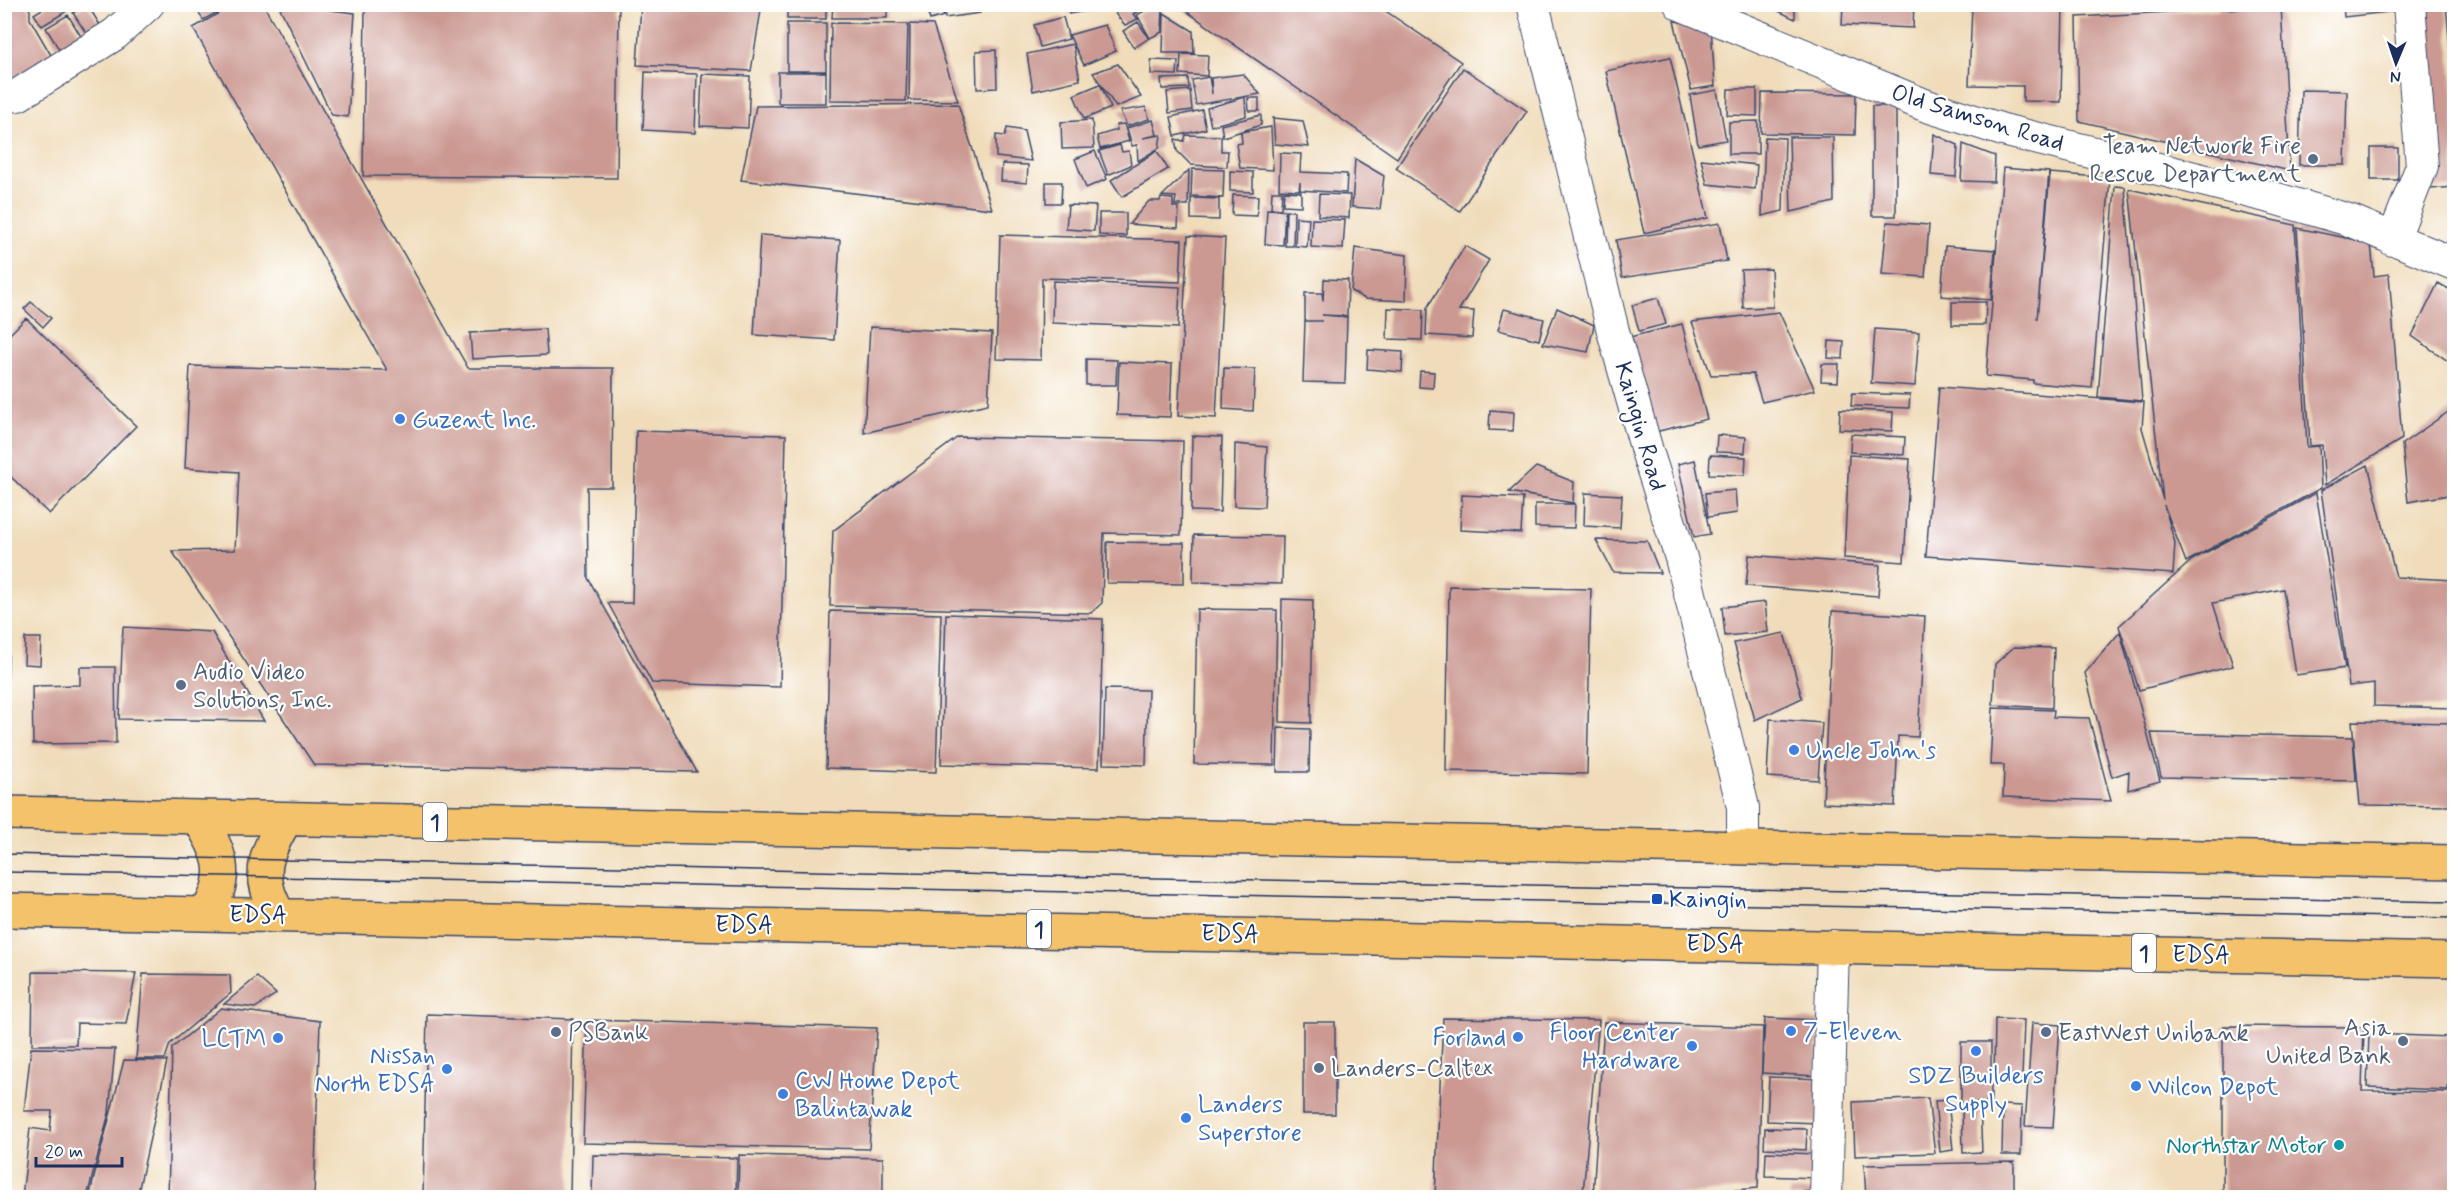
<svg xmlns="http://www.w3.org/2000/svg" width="2459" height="1202" font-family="Mynerve,sans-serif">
	<rect width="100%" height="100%" fill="#fff"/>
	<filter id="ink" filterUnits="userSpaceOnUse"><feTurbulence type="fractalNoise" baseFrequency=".0167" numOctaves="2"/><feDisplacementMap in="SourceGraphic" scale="12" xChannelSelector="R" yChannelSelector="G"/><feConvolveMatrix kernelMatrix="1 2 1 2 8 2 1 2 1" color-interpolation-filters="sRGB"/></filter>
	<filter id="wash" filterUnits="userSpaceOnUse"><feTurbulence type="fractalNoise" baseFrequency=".008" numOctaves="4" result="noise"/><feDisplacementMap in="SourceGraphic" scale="24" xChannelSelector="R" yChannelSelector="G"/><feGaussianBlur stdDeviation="1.35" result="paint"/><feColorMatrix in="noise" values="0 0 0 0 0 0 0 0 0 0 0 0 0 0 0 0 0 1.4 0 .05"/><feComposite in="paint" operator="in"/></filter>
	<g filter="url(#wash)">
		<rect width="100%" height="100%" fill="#f0dcba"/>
		<g id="blocks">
			<path fill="#cb9992" d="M4 4H26L30 10V19L55 62 4 87Z
				M50 4H63L67 11 42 26 34 14Z
				M87 4 100 25 86 33 73 13Z
				M194 4H232L203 20Z
				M235 4H263L468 368H613L612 487H587L588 578 697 772 314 765 172 551 235 550 239 472 185 468 190 366 387 370 193 28Z
				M278 4 355 13 348 117 332 115Z
				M365 4H619L617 178 363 176Z
				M641 4H762L751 71 637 65Z
				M787 4H826V19H787Z
				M833 4H887V18H832Z
				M925 4H941L944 16 930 20Z
				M944 4H979L980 13 945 18Z
				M1067 4H1092V10L1069 14Z
				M1113 4H1152L1133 14 1138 19 1125 25 1116 15Z
				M1176 4H1375L1461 62 1397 158Z
				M1764 4H1795V19Z
				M1843 4H1914L1913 28 1842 25Z
				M1972 4H2063L2061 102 2023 101V86L1969 85Z
				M2343 4H2404L2405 10 2344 17Z
				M2415 4H2446L2454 96V187L2431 189Z
				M1155 5 1163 6 1162 32 1150 38 1137 15Z
				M2281 6 2290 171 2079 121 2077 17Z
				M1164 13 1193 31 1194 53H1163Z
				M68 15 82 38 60 51 46 28Z
				M1063 17 1069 39 1040 47 1034 25Z
				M1674 21 1711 26 1715 86 1691 90Z
				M1138 22 1149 38 1134 48 1123 31Z
				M787 23H826V71H787Z
				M831 23 908 24 906 101 830 100Z
				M910 24 933 25 958 101 909 100Z
				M1105 25 1116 51 1084 65 1069 35Z
				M1073 44 1080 80 1033 91 1027 54Z
				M996 50 997 88 977 89 976 51Z
				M1181 54 1208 55 1207 76 1180 74Z
				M1670 57 1708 218 1644 233 1606 71Z
				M1151 60 1178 61 1177 75 1151 74Z
				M1118 64 1141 97 1116 107 1093 73Z
				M1463 68 1527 111 1460 211 1396 168Z
				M645 72 697 74 695 133 643 130Z
				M778 72H826V103H778Z
				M702 74 750 76 748 128 700 126Z
				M1243 74 1260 94 1196 105 1192 80 1209 77 1212 94 1211 78Z
				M1188 78 1189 88 1162 89 1161 79Z
				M1100 84 1111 108 1084 119 1074 95Z
				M1728 89H1757V116L1727 115Z
				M1190 90 1192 110 1169 113 1167 92Z
				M1717 90 1726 140 1698 145 1690 95Z
				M2301 90 2347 91 2345 165H2299Z
				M1762 93 1856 94 1855 135 1761 133Z
				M1245 97 1246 116 1211 126 1207 108Z
				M1248 98H1259V111H1249Z
				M958 104 992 209 741 180 756 106Z
				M1872 106H1896V216H1872Z
				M1146 107 1149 119 1127 126 1120 111Z
				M1202 110 1206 129 1175 136 1171 117Z
				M1261 115V125L1223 137 1221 125Z
				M1273 118 1303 121 1309 147 1275 144Z
				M1092 120 1094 148 1062 149 1061 122Z
				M1153 120 1157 135 1143 138 1161 135 1159 148 1138 161 1137 145 1132 146 1127 128Z
				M1758 121V154H1729V122Z
				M1124 124 1129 141 1100 149 1097 136 1117 130 1116 125Z
				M1271 127 1273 170 1240 168 1236 144 1242 143 1241 132Z
				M1007 128 1024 131 1031 161 996 157V135L1005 136Z
				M1934 134 1958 145 1956 177 1931 175Z
				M1186 135 1221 136V151H1228L1227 167 1191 165 1177 151 1175 139 1184 141Z
				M1765 137 1785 138 1783 211 1762 216Z
				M1789 137H1833L1834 202 1791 212Z
				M1963 144 1995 156 1994 182 1961 181Z
				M1120 145 1122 152 1129 151 1131 165 1108 175 1099 151Z
				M2371 148H2398V180H2371Z
				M1095 151 1107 179 1086 188 1075 159Z
				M1157 151 1168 169 1122 197 1111 180Z
				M1280 153 1301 154 1300 172 1347 174 1346 193 1300 190V182L1299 190 1279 189Z
				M1355 159 1384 176 1380 209 1352 207Z
				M1701 159 1757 165 1755 189 1707 184Z
				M1002 164 1028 165 1027 183 1001 181Z
				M2003 168 2049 172 2037 319 2050 173 2110 178 2092 388 2033 383V380L1986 376Z
				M1192 169 1224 170 1223 198 1191 196Z
				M1189 170 1188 205H1175L1176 197 1162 196Z
				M1230 171 1253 172V192L1230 191Z
				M1046 182H1062L1061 203H1046Z
				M2115 186 2125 187 2142 401 2098 397Z
				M2129 189 2295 225 2307 447 2319 446 2321 488 2186 562 2164 505 2175 543 2173 574 1926 556 1939 387 2144 402 2142 428 2163 500Z
				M1272 191H1282L1281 209 1271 208Z
				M1284 191 1301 192V206L1283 205Z
				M1319 194 1350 195 1349 218 1318 216Z
				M1233 195 1258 196 1257 216 1232 215Z
				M1161 198 1173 199V207H1179L1178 228 1129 224 1149 201H1160Z
				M1191 198 1219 199V220L1191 219Z
				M1068 205 1096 206 1094 231 1066 229Z
				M1267 209 1285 210 1283 245 1265 244Z
				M1286 211H1294L1293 246H1285Z
				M1099 213H1126V236L1099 235Z
				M1296 217 1309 218 1307 247 1295 246Z
				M1312 219 1345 220 1343 249 1311 247Z
				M1887 222 1929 225 1925 277 1882 274Z
				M1720 223 1727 261 1622 278 1616 240Z
				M2297 228 2371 243 2374 276 2389 274 2402 439 2325 485 2322 445 2310 446Z
				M760 235 840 240 834 340 754 335Z
				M1000 235 1182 240 1180 282 1042 278 1041 360 996 359Z
				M1188 236 1225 238 1216 418 1178 416Z
				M1465 246 1489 260 1459 310 1474 311 1472 338 1426 335 1427 308Z
				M1945 246 1995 250 1991 300 1941 296Z
				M1355 248 1407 255 1406 301 1365 299 1351 291Z
				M1771 269 1773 307 1743 308 1741 270Z
				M1324 279 1348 280 1347 316 1322 315 1347 317 1345 383 1303 382 1305 321H1322H1305V293H1322L1323 301Z
				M1053 281 1180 287 1178 328 1052 323Z
				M2438 283 2454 292V355L2451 363 2412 336Z
				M1658 298 1666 324 1639 331 1632 305Z
				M31 302 51 318 43 327 24 309Z
				M1952 302H1986L1985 325H1952Z
				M1388 308 1423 310 1422 340 1387 339Z
				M1557 308 1594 325 1588 352 1543 344Z
				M1504 309 1544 319 1539 340 1498 330Z
				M1779 312 1815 390 1762 402 1753 374 1711 375 1692 322Z
				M26 318 136 426 49 514 4 470V340Z
				M1682 324 1707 419 1655 432 1630 337Z
				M870 327 992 333 988 404 864 433Z
				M545 329 547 355 472 359 470 333Z
				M1875 329 1919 332 1915 386 1871 383Z
				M1829 341 1844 342 1843 359 1828 358Z
				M1368 350 1403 352 1402 372 1367 369Z
				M1086 359 1117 360 1116 385H1086Z
				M1119 362 1172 364 1170 417 1117 415Z
				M1822 364H1839L1838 382 1821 381Z
				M1224 368 1255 369 1253 411 1223 409Z
				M1420 371 1434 372 1433 388 1419 387Z
				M1852 393 1910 395 1909 408 1851 406Z
				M2454 408V494L2408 502 2402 444Z
				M1840 409 1893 412 1892 431 1839 429Z
				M1490 410 1514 412 1513 431 1489 430Z
				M636 431 786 435 780 687 652 683 608 603H632Z
				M1851 434 1905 437 1904 455 1850 452Z
				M1717 435 1746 437 1745 453 1716 452Z
				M1192 436 1222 437 1220 512 1191 511Z
				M958 437 1183 441 1181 535 1104 533 1102 603 1091 613 830 606 833 531Z
				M1235 444 1267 447 1264 507 1234 506Z
				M1710 455 1746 457 1745 475 1709 474Z
				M1849 455 1910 459 1904 562 1844 558Z
				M1695 460 1710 534 1694 537 1678 464Z
				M2368 465 2396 577 2454 580V708L2374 706V683L2349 686 2321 490Z
				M1536 467 1574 482 1573 503 1509 492Z
				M1735 490 1737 513 1708 517 1705 493Z
				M1585 493 1622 495 1620 528 1584 526Z
				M2316 493 2345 668 2296 675 2283 589 2213 603 2233 666 2139 690 2119 626 2192 560Z
				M1462 495 1523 498 1521 533 1460 530Z
				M1535 504H1575L1574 528 1535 527Z
				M1194 535 1283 536 1282 584 1193 582Z
				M1596 540 1647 541 1660 573 1613 572Z
				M1107 542 1184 543V584L1107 583Z
				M1749 555 1880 565 1878 596 1746 586Z
				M1449 586 1591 589 1587 774 1446 771Z
				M1282 599 1313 600 1311 723 1280 722Z
				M1765 602 1768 632 1725 636 1722 607Z
				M1197 609 1277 610 1274 765 1194 764Z
				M830 611 941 614 936 772 826 768Z
				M1832 611 1925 616 1918 737 1898 736 1895 806 1823 803Z
				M946 614 1103 619 1099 768 941 764Z
				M123 627 212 632 264 721 119 719Z
				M2120 632 2160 781 2128 790 2129 771 2112 777 2085 673Z
				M1784 633 1802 698 1755 720 1734 643Z
				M4 636H9L6 714H4Z
				M25 638H41L40 665 24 664Z
				M2014 647 2054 648 2052 708 1993 705 1995 664Z
				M80 667H115L116 743 33 744 32 686 80 685Z
				M1105 689 1148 690 1146 765 1103 764Z
				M1993 708 2054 710 2053 717 2089 718 2111 801 2003 797 2004 765H1990Z
				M1770 719 1822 723 1818 780 1767 777Z
				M2352 721 2454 723V806L2360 805Z
				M1278 728 1310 729 1309 772H1277Z
				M2151 733 2353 737 2356 781 2161 777Z
				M33 972 136 973 126 1024 77 1023 76 1045H32Z
				M143 974 230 975 231 993 170 1044 165 1059H136Z
				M257 977 276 994 255 1008 224 1004Z
				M221 1008 320 1021 314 1197H168L172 1048Z
				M427 1014 573 1019 570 1197H423Z
				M1443 1018 1599 1020 1583 1193 1552 1197H1435Z
				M1765 1018 1820 1020 1816 1076 1762 1073Z
				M1995 1019 2024 1020 2022 1079H1994Z
				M587 1020 877 1028 869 1149 583 1143Z
				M1303 1022H1335V1114H1303Z
				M1604 1022 1763 1027 1758 1188 1658 1197H1593Z
				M2032 1023 2060 1025 2053 1127 2025 1126Z
				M2223 1026 2364 1027 2362 1091 2454 1092V1197H2223Z
				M2369 1034 2450 1037 2448 1090 2367 1087Z
				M1961 1042H1991V1103L1961 1102Z
				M31 1048 115 1049 109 1113 87 1197H22L30 1128 50 1131 52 1111H24Z
				M124 1060 167 1061 137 1197H89Z
				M1769 1077 1820 1079 1818 1123 1767 1121Z
				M1928 1098 1935 1153 1855 1156 1853 1102Z
				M1948 1100 1953 1150 1940 1152 1935 1101Z
				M2003 1105 2022 1106 2021 1155H2002Z
				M1980 1106 1982 1152 1963 1153 1962 1107Z
				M1765 1128 1807 1129 1806 1150 1764 1148Z
				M1766 1152 1817 1154 1816 1178 1765 1176Z
				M593 1155 737 1158 736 1197H592Z
				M739 1155 883 1158V1197H738Z
				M2014 1162V1197H1866L1864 1165Z
				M1789 1191 1818 1192V1197H1789Z"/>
		</g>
	</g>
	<g filter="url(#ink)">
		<use href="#blocks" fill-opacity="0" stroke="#3b496c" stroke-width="1.5"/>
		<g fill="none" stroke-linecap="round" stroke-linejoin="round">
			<g stroke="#3b496c" stroke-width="34">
				<path id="minor" d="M1533 4 1613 331 1647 451 1681 558 1743 807V848
					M1680 4 1927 106 2003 130 2270 197 2349 220 2454 264
					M4 97 18 95 115 34 148 4
					M2393 240 2422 166 2409 4
					M1826 1198 1833 946"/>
			</g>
			<g stroke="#3b496c" stroke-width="36">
				<path id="highway" d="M4 813 2454 862
					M198 817C221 853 231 875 206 914
					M4 910 2454 960
					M279 915C256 877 264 855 286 819"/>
			</g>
			<use href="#minor" stroke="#fff" stroke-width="32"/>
			<use href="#highway" stroke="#f4c26a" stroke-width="33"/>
			<path stroke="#1b2f5e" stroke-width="1.5" d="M4 854 1045 876 2454 902
				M4 872 2454 918"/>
		</g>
	</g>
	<g fill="#5c6f8a" stroke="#fff" stroke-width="2">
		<circle cx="2313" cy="159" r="6"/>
		<circle cx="181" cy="685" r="6"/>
		<circle cx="556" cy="1032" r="6"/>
		<circle cx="2046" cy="1032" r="6"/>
		<circle cx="2403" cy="1041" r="6"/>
		<circle cx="1319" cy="1068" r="6"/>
	</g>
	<g fill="#3f7fe0" stroke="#fff" stroke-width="2">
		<circle cx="400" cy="419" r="6"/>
		<circle cx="1794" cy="750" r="6"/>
		<circle cx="1791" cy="1031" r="6"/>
		<circle cx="1518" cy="1037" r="6"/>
		<circle cx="278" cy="1038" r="6"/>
		<circle cx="1692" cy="1046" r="6"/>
		<circle cx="1976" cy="1051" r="6"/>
		<circle cx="447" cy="1069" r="6"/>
		<circle cx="2136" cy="1086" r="6"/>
		<circle cx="783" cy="1094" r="6"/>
		<circle cx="1186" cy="1118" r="6"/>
	</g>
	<rect fill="#1a4fb4" stroke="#fff" stroke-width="2" x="1651" y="893" width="12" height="12" rx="3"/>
	<circle fill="#0f9aa8" stroke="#fff" stroke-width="2" cx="2339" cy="1145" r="6"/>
	<g text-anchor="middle" stroke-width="4.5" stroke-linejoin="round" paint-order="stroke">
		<g fill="#fff" stroke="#5f6d8e" stroke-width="1.5">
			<rect x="423" y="803" width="24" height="38" rx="4.5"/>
			<rect x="1027" y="910" width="24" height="38" rx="4.5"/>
			<rect x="2132" y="934" width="24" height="38" rx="4.5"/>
		</g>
		<g font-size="22" font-weight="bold" fill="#1b2f5e">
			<text x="435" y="830">1</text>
			<text x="1039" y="937">1</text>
			<text x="2144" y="961">1</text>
		</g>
		<g font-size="24" fill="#1b2f5e" stroke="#fff">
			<text transform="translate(1978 117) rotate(17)" y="8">Old Samson Road</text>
			<text transform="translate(1641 426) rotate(74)" y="8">Kaingin Road</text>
			<text transform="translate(258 914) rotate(1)" y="8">EDSA</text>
			<text transform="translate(744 924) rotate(1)" y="8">EDSA</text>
			<text transform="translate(1230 933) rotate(1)" y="8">EDSA</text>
			<text transform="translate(1715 943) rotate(1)" y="8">EDSA</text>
			<text transform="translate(2201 954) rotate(1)" y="8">EDSA</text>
		</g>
		<g font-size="24" fill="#4e5e75" stroke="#fff" text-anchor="start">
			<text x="2301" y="153" text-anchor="end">Team Network Fire<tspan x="2301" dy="28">Rescue Department</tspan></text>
			<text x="193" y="679">Audio Video<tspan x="193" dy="28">Solutions, Inc.</tspan></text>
			<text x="2391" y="1035" text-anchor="end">Asia<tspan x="2391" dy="28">United Bank</tspan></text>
			<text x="568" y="1040">PSBank</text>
			<text x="2058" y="1040">EastWest Unibank</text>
			<text x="1331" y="1076">Landers-Caltex</text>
		</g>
		<g font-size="24" fill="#366cbe" stroke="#fff" text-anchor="start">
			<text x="412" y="427">Guzent Inc.</text>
			<text x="1806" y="758">Uncle John's</text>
			<text x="1803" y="1039">7-Eleven</text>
			<text x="1680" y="1040" text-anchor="end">Floor Center<tspan x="1680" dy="28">Hardware</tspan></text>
			<text x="1506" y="1045" text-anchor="end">Forland</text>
			<text x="266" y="1046" text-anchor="end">LCTM</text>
			<text x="435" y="1063" text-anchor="end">Nissan<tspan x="435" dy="28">North EDSA</tspan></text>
			<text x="1976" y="1083" text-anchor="middle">SDZ Builders<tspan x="1976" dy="28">Supply</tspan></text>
			<text x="795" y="1088">CW Home Depot<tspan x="795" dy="28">Balintawak</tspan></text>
			<text x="2148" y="1094">Wilcon Depot</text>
			<text x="1198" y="1112">Landers<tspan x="1198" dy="28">Superstore</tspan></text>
		</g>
		<g font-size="24" fill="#164399" stroke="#fff" text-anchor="start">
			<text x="1669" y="907">Kaingin</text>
		</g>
		<g font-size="24" fill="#0d838f" stroke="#fff" text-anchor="end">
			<text x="2327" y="1153">Northstar Motor</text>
		</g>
	</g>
	<rect width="2459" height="1202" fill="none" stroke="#fff" stroke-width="24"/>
	<g transform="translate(2396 63) rotate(182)" stroke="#ffffff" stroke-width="4.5" paint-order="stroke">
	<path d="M0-4.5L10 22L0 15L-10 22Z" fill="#1b2f5e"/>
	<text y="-9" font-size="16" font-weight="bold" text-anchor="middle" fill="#1b2f5e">N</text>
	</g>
	<path d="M36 1157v9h86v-9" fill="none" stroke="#1b2f5e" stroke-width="3"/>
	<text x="45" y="1157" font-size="18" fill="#1b2f5e" stroke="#ffffff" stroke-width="4.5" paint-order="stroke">20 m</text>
</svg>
